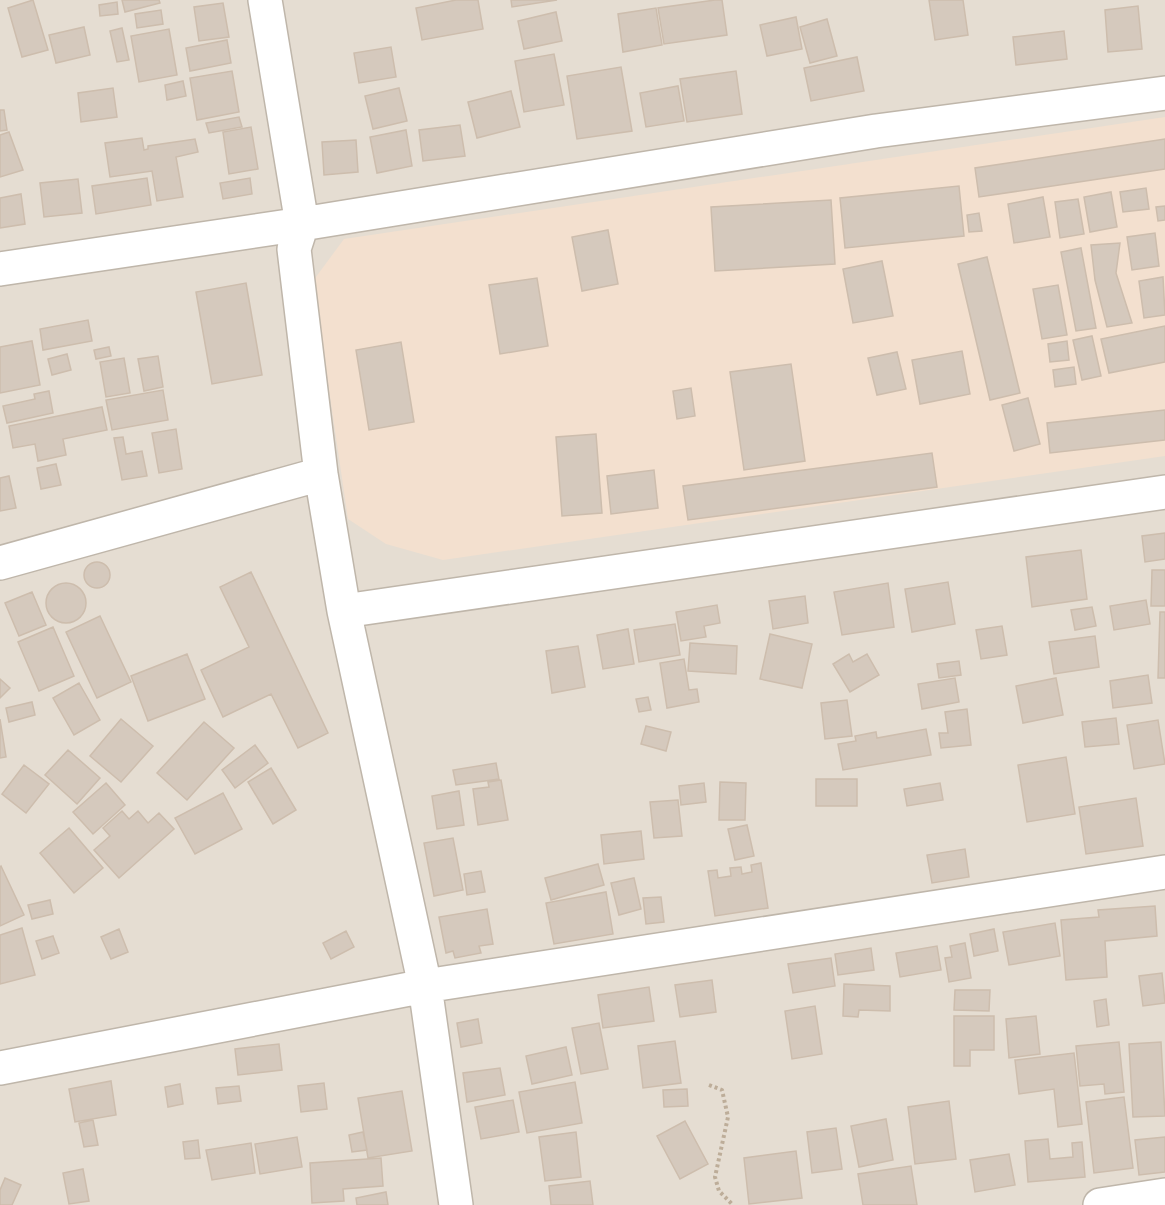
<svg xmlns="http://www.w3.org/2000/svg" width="1165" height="1205" font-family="Roboto,sans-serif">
	<rect width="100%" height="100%" fill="#f1ece4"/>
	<path fill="#e5ddd2" d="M0 0H1165V1205H0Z"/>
	<path fill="#f3e0cf" d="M1165 117V456L443 560 386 544 348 519 313 281 344 239Z"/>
	<path fill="#d5c9bd" stroke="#cdbdad" stroke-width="1.5" d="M33 0 48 50 22 57 8 8Z
		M122 0H159L160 3 125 12Z
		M456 0H478L483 29 422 40 416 8Z
		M511 0H557L512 7Z
		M715 0H722L727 35 664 44 658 8Z
		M929 0H963L968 35 935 40Z
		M117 2 118 14 100 16 99 5Z
		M223 3 229 37 199 41 194 7Z
		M1138 6 1142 49 1108 52 1105 10Z
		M656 8 662 45 623 52 618 14Z
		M161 10 163 24 137 28 135 14Z
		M556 12 562 41 524 49 518 21Z
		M796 17 802 49 767 56 760 25Z
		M827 19 837 56 810 63 800 27Z
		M84 27 90 55 56 63 49 35Z
		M122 28 129 60 117 62 110 31Z
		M169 29 177 75 139 82 131 36Z
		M1064 31 1067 59 1016 65 1013 37Z
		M227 40 231 63 190 71 186 48Z
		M391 47 396 77 359 83 354 53Z
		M554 54 564 105 524 112 515 61Z
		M857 57 864 91 811 101 804 68Z
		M621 67 632 131 577 139 567 76Z
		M232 71 239 112 197 120 190 78Z
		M736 71 742 114 687 122 680 79Z
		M183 81 186 96 167 100 165 85Z
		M678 86 684 121 646 127 640 93Z
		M113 88 117 117 81 122 78 93Z
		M399 88 407 121 373 129 365 96Z
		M511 91 520 127 477 138 468 102Z
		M0 110H4L7 130 0 131Z
		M239 117 242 127 209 133 206 123Z
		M460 125 465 156 423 161 419 130Z
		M251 127 258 169 229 174 223 132Z
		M406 130 412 166 377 173 370 137Z
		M9 132 23 170 0 177V135Z
		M142 138 144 150 148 149V146L195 139 198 152 176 157 183 197 157 201 152 171 110 177 105 143Z
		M1165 139V169L979 197 975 168Z
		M356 140 358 172 324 175 322 142Z
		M147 178 151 205 96 214 92 186Z
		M250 178 252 194 223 199 220 183Z
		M78 179 82 213 44 217 40 183Z
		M959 186 964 236 845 248 840 198Z
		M1146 188 1149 209 1123 212 1120 192Z
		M1111 192 1117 227 1090 232 1084 197Z
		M21 194 25 224 0 228V198Z
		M1043 197 1050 237 1014 243 1008 204Z
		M1078 199 1084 234 1060 238 1055 202Z
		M831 200 835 264 715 271 711 207Z
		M1165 206V220L1158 221 1156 207Z
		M979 213 982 231 969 232 967 215Z
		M608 230 618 284 582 291 572 237Z
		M1155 233 1159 266 1132 270 1127 237Z
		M1120 243 1116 273 1132 323 1107 327 1095 280 1091 245Z
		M1081 248 1096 328 1076 331 1061 252Z
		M987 257 1020 393 990 400 958 264Z
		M882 261 893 316 853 323 843 269Z
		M1163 277 1165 315 1144 318 1139 281Z
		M537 278 548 346 500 354 489 285Z
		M246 283 262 375 212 384 196 292Z
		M1058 285 1067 335 1042 339 1033 289Z
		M88 320 92 341 43 350 40 329Z
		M1165 326V362L1109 373 1101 339Z
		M1092 336 1101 376 1082 380 1073 340Z
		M32 341 40 385 0 393V347Z
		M1067 341 1069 360 1050 362 1048 344Z
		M401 342 414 422 369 430 356 350Z
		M109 347 111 356 96 359 94 350Z
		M962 351 970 394 920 404 912 360Z
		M897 352 906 389 877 395 868 358Z
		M67 354 71 370 52 375 48 359Z
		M158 356 163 387 144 391 138 359Z
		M124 358 130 393 106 397 100 362Z
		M791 364 805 461 744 470 730 372Z
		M1074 367 1076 384 1055 387 1053 370Z
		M691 388 695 416 677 419 673 391Z
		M163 390 168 420 112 430 106 400Z
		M49 391 53 413 7 423 3 406 35 399 34 394Z
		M1028 398 1040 444 1014 451 1002 405Z
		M102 407 107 430 63 439 66 455 38 461 35 444 13 448 9 426Z
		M1165 410V440L1050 453 1047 423Z
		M176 429 182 469 159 473 152 433Z
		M596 434 602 513 562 516 556 437Z
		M123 437 126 454 142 451 147 476 122 480 114 438Z
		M932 453 937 487 688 520 683 486Z
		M56 464 61 485 41 489 37 468Z
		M654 470 658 508 611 514 607 476Z
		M9 476 16 508 0 511V478Z
		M1165 533V559L1145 562 1142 536Z
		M1081 550 1087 599 1032 607 1026 557Z
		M84 575a13 13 0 1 1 26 0a13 13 0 1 1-26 0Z
		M1152 570H1165V606H1151Z
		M251 572 328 733 298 748 271 694 223 717 201 670 249 647 220 587Z
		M948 582 955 624 912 632 905 589Z
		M46 603a20 20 0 1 1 40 0a20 20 0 1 1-40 0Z
		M888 583 894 627 842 635 834 592Z
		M32 592 46 625 19 636 5 603Z
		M805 596 808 623 773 629 769 601Z
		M1146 600 1150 624 1114 630 1110 606Z
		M717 605 720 623 704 626 706 637 681 641 676 612Z
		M1092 607 1096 626 1075 630 1071 610Z
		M1160 612H1165V678H1158Z
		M100 616 131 682 97 698 66 632Z
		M675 624 680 655 639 662 634 630Z
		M1002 626 1007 655 981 659 976 630Z
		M53 627 74 676 39 691 18 642Z
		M628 629 634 664 603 669 597 635Z
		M770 634 812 644 802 688 760 679Z
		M1095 636 1099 667 1054 674 1049 642Z
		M690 643 737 646 736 674 688 671Z
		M578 646 585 687 552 693 546 651Z
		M187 654 205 699 148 721 131 676Z
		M849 654 853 662 867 654 879 675 850 692 833 664Z
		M684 659 689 690 697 689 699 702 667 708 660 663Z
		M959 661 961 675 939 678 937 664Z
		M1148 675 1152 703 1113 708 1110 681Z
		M955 678 959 702 922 709 918 684Z
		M1056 678 1063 715 1023 723 1016 686Z
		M0 679 10 688 0 698Z
		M79 683 100 720 74 735 53 698Z
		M648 697 651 710 639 712 636 699Z
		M847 700 852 736 825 739 821 703Z
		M32 702 35 715 9 722 6 708Z
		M967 709 971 745 941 748 939 733H948L945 712Z
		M1116 718 1119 744 1085 747 1082 722Z
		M0 719 6 757 0 758Z
		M121 719 153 746 121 782 90 756Z
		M1158 720 1165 764 1134 769 1127 725Z
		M204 722 234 748 187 800 157 773Z
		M646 726 671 732 666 751 641 744Z
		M926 729 931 755 843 770 838 744 856 741 855 736 876 732 877 738Z
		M255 745 268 763 235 788 222 770Z
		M68 750 100 778 77 804 45 775Z
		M1066 757 1075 814 1027 822 1018 765Z
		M496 763 499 779 456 785 453 770Z
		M24 765 49 784 26 813 2 794Z
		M271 768 296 810 273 824 248 782Z
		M816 779H857V806H816Z
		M501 780 508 820 478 825 473 789 489 787 488 782Z
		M720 782 746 783 745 820H719Z
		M106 783 125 805 93 834 73 812Z
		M704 783 706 802 681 805 679 786Z
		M940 783 943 800 907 806 904 789Z
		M459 791 464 825 437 829 432 796Z
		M223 793 242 829 195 854 175 818Z
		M1136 798 1143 846 1086 854 1079 807Z
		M678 800 682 836 654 838 650 802Z
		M122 811 129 819 138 811 148 823 159 813 174 829 119 878 94 850 110 836 103 828Z
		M747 825 754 856 735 860 728 829Z
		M69 828 103 868 74 893 40 853Z
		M641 831 644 859 604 864 601 835Z
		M453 838 463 890 434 896 424 843Z
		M965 849 969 877 932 883 927 855Z
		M761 863 768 908 715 916 708 871 717 870 718 878 731 876 730 868 741 867 742 874 752 872 751 865Z
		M598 864 604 885 551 900 545 878Z
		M1 866 24 915 0 926V867Z
		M481 871 485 892 467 895 464 874Z
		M634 878 641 909 619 915 611 883Z
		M606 892 613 934 554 944 546 903Z
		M661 897 664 922 646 924 643 898Z
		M50 900 53 914 32 919 28 905Z
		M1155 906 1157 936 1105 941 1107 977 1066 980 1061 920 1099 917 1098 910Z
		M487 909 493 944 479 946 481 953 455 958 453 951 446 953 439 917Z
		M1055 923 1060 956 1009 965 1003 932Z
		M22 928 35 975 0 984V935Z
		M119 929 128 952 111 959 101 937Z
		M994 929 998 951 974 956 970 934Z
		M346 931 354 947 331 959 323 943Z
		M53 936 59 953 42 959 36 941Z
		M965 943 971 978 949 982 945 958 952 957 950 946Z
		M937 946 941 970 900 977 896 953Z
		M871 948 874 970 838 975 835 954Z
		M831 958 835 986 793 993 788 964Z
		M1162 973 1165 1003 1143 1006 1139 976Z
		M712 980 716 1012 680 1017 675 985Z
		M844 984 890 986V1011L859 1010 858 1017 843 1016Z
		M649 987 654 1021 603 1028 598 995Z
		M955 990H990L989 1011 954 1010Z
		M1106 999 1109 1025 1097 1027 1094 1001Z
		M815 1006 822 1054 792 1059 785 1011Z
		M954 1016H994V1050H970V1066H954Z
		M1036 1016 1040 1054 1009 1058 1006 1019Z
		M478 1019 482 1043 461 1047 457 1023Z
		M599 1023 608 1069 581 1074 572 1028Z
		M675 1041 681 1083 643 1088 638 1046Z
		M1119 1042 1124 1092 1105 1094 1104 1084 1080 1086 1076 1046Z
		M1161 1042 1165 1116 1133 1117 1129 1044Z
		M279 1044 282 1070 238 1075 235 1049Z
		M566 1047 572 1075 532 1084 526 1056Z
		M1074 1053 1082 1124 1058 1127 1054 1089 1019 1094 1015 1060Z
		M500 1068 505 1095 467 1102 463 1073Z
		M111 1081 116 1115 75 1122 69 1089Z
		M575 1082 582 1123 527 1133 519 1092Z
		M324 1083 327 1109 301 1112 298 1086Z
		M180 1084 183 1104 168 1107 165 1087Z
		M239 1086 241 1101 218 1104 216 1088Z
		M687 1089 688 1106 664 1107 663 1090Z
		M402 1091 412 1151 368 1158 358 1098Z
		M1124 1097 1133 1168 1094 1173 1086 1102Z
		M513 1100 519 1132 481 1139 475 1107Z
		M949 1101 956 1159 915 1164 908 1107Z
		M886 1119 893 1160 859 1167 851 1126Z
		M93 1120 98 1145 84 1147 79 1123Z
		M685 1121 708 1164 680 1179 657 1136Z
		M836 1128 842 1169 812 1173 807 1132Z
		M363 1132 367 1150 352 1152 349 1135Z
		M576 1132 581 1177 545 1181 539 1137Z
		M297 1137 302 1167 260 1174 255 1144Z
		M1165 1137V1172L1139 1175 1135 1140Z
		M1048 1139 1050 1159 1073 1157 1072 1143 1082 1142 1085 1177 1028 1182 1025 1141Z
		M198 1140 200 1158 185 1159 183 1142Z
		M251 1143 255 1173 212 1180 206 1150Z
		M796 1151 802 1198 749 1204 744 1158Z
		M1009 1154 1015 1185 975 1192 970 1160Z
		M381 1158 383 1186 343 1189 344 1201 312 1203 310 1163Z
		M911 1166 917 1205H863L858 1174Z
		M83 1169 89 1201 69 1204 63 1173Z
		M5 1178 21 1185 12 1205H0V1190Z
		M590 1181 593 1205H551L549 1186Z
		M386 1192 388 1205H357L356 1198Z"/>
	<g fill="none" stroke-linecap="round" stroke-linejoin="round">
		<g stroke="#bfb6aa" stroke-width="36">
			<path id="minor" d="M265 0 302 224 294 249 321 474 344 611 425 986 456 1205
				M0 269 302 224 876 131 1165 93
				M0 563 321 474
				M344 611 1165 492
				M0 1068 425 986 1165 872
				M1100 1205 1165 1195"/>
		</g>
		<path stroke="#bdad99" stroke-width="4" stroke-dasharray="3 3" stroke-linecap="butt" d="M709 1085 722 1090 728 1117 715 1177 719 1191 733 1205"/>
		<use href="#minor" stroke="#fff" stroke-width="33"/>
	</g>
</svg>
